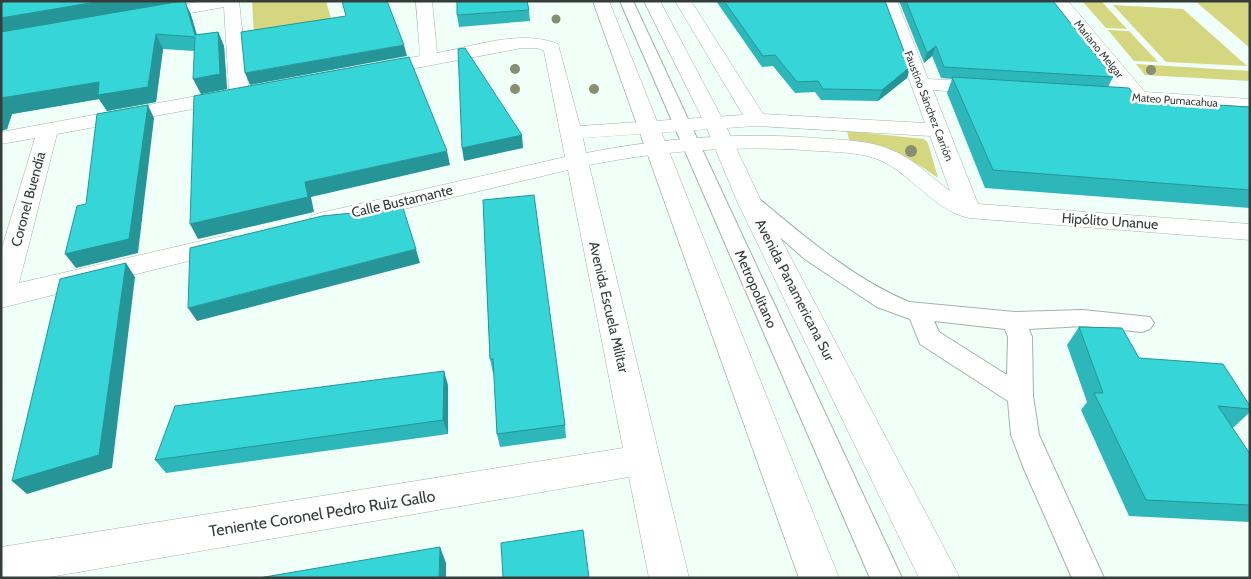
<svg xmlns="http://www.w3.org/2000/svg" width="1251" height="579" font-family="Cabin,sans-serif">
	<rect width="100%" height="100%" fill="#f1fff9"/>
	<path fill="#d5d680" d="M252 1H326L332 22 254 34Z
		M1082 1 1102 2 1127 29 1106 28Z
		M1195 1H1250V48Z
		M1113 5 1183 9 1247 66 1166 62Z
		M1108 30 1129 31 1158 62 1134 61Z
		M1136 64 1250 71V81L1145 75Z
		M847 131 924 139 928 143 938 178C909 157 885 143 849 140Z"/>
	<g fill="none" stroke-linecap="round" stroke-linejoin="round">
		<g stroke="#9fb4ab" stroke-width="2">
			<path id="service" d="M620 1H633L902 578H870Z
				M750 195 757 197C804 236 852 278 909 302L1015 312 1083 310 1150 317 1154 323 1150 329 1142 332 1083 326 1029 329 1032 337 1033 396 1039 435 1104 578H1072L1024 469 1011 435 1008 401 920 344 910 319 877 307 806 260 743 205 740 201 743 197ZM934 321 1005 329 1008 337 1007 375 939 332Z"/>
		</g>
		<g stroke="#9fb4ab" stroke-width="1">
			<path id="minor" d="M202 1H239L249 94 246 98 231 102 57 134 19 283 227 235 236 237 240 243 236 249 1 308V251L35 138 1 144V132L229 90 224 7 152 20 144 15 152 10Z
				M416 1H432L437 53C475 46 521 29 558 44L580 126 743 115 675 1H691L763 114 925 123 881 1H897L928 79 986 82 993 84 996 88 993 92 986 94 933 90 978 204 1250 224V240L969 218C931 209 912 173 877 159 857 152 837 152 817 151 740 145 665 150 589 165L689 578H649L629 477 44 578H1V547L623 448 568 170 320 229 311 226 308 221 311 216 320 213 565 157 544 51 537 48H522L374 76 367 74 365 70 367 66 420 56ZM756 126 930 136 950 191C932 178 915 160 894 151 870 140 843 140 816 138 739 132 662 138 586 153L583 138Z
				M1052 1H1068L1145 92 1250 99V111L1092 99 1089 95 1092 91H1123Z"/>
		</g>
		<g stroke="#9fb4ab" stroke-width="1">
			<path id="primary" d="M593 1H609L839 578H799Z
				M644 1H660L724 122 761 201 960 578H919L737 201 704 122Z"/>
		</g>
		<use href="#service" fill="#fff" fill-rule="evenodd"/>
		<use href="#minor" fill="#fff" fill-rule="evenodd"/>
		<use href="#primary" fill="#fff" fill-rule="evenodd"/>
	</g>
	<g fill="#878e72">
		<circle cx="556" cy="19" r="4.5"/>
		<circle cx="515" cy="69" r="5"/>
		<circle cx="1151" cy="70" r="5"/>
		<circle cx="515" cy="89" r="5"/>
		<circle cx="594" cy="89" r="5"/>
		<circle cx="911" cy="151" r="6"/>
	</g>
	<path fill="#2eb7ba" d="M1 1H186L185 2 191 15 197 35 218 32 224 46 227 89 201 94 194 51 163 49 156 102 107 111 99 99 12 114 7 129 1 131Z
		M716 1H885L910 67 907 78 878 101 821 100 815 92 795 93 773 66 762 67Z
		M899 1H1053L1113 77 1108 87 1138 100 1250 107V208L985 188 947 93 952 79 941 78 932 56 924 63Z
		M529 10 530 21 459 27 457 15Z
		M483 200 565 425 566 438 500 447 497 434 494 373H493L490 359Z
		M1079 327 1139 358 1250 406V412L1234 427H1232L1250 454V522L1129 516 1081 410 1087 402 1067 345Z
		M448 385V434L166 473 155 460Z"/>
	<path fill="#259597" d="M102 1H186L185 2 191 15 201 50 195 35 185 2 1 34V18Z
		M218 32 224 46 227 89 201 94 193 79Z
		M156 34 163 49 156 102 107 111 99 99 12 114 7 129 1 131V98L99 82Z
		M404 45 407 56 250 85 245 73Z
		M936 46 932 56 924 63 927 53Z
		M910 67 907 78 878 101 882 90Z
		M148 105 154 118 138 253 76 268 65 254Z
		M522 135 523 148 464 161 462 148Z
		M447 151 450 165 311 197 314 212 198 239 190 224 305 182Z
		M416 249 420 263 197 321 188 308Z
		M126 263 135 277 112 468 27 494 12 481Z
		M444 371 448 385V434L443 420Z
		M440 547 446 563V578H439Z"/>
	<path fill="#35d5d8" stroke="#259597" d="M1 1H102L1 18Z
		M182 1H185L195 35 218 32 220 74 193 79 195 37 156 34 148 87 98 95 99 82 1 98V32Z
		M342 1H387L404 45 245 73 241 32 346 16Z
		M457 1H527L529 10 457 15Z
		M724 1H885L910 67 882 90 823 89 818 81 797 82 775 55 763 56Z
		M906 1H1053L1113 77 944 67 936 46 927 53Z
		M465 48 522 135 462 148 458 49Z
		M409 57 447 151 305 182 308 197 190 224 194 96Z
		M952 77 1129 88 1138 100 1250 107V190L993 170Z
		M148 105 129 239 65 254 77 206 86 204 97 114Z
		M534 195 565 425 497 434 493 359H490L483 200Z
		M403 208 416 249 188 308 190 248 322 216Z
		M126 263 99 455 12 481 60 279Z
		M1079 327 1122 328 1139 358 1223 364 1250 406V409L1218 406 1250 454V505L1146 500 1094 393H1103Z
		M444 371 443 420 155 460 175 406Z
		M583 530 589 578H503L501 543Z
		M440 547 439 578H259Z"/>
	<g text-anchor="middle" stroke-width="5" stroke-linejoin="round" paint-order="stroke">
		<g font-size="11" fill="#343d39" stroke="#fff">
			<text transform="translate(1099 49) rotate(51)" y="4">Mariano Melgar</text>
			<text transform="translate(1175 100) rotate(4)" y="4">Mateo Pumacahua</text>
			<text transform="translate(929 106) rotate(69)" y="4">Faustino Sánchez Carrión</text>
		</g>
		<g font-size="14" fill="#343d39" stroke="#fff">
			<text transform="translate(28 199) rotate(-75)" y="5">Coronel Buendía</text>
			<text transform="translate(402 201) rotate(-13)" y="5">Calle Bustamante</text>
			<text transform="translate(1110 221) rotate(4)" y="5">Hipólito Unanue</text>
			<text transform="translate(756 289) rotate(66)" y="5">Metropolitano</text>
			<text transform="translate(795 290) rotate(63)" y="5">Avenida Panamericana Sur</text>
			<text transform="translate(609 307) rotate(77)" y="5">Avenida Escuela Militar</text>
		</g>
		<g font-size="16" fill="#343d39" stroke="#fff">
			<text transform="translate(322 513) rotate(-9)" y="6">Teniente Coronel Pedro Ruiz Gallo</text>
		</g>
	</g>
	<rect width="1251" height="579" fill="none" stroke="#343d39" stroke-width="5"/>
</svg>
